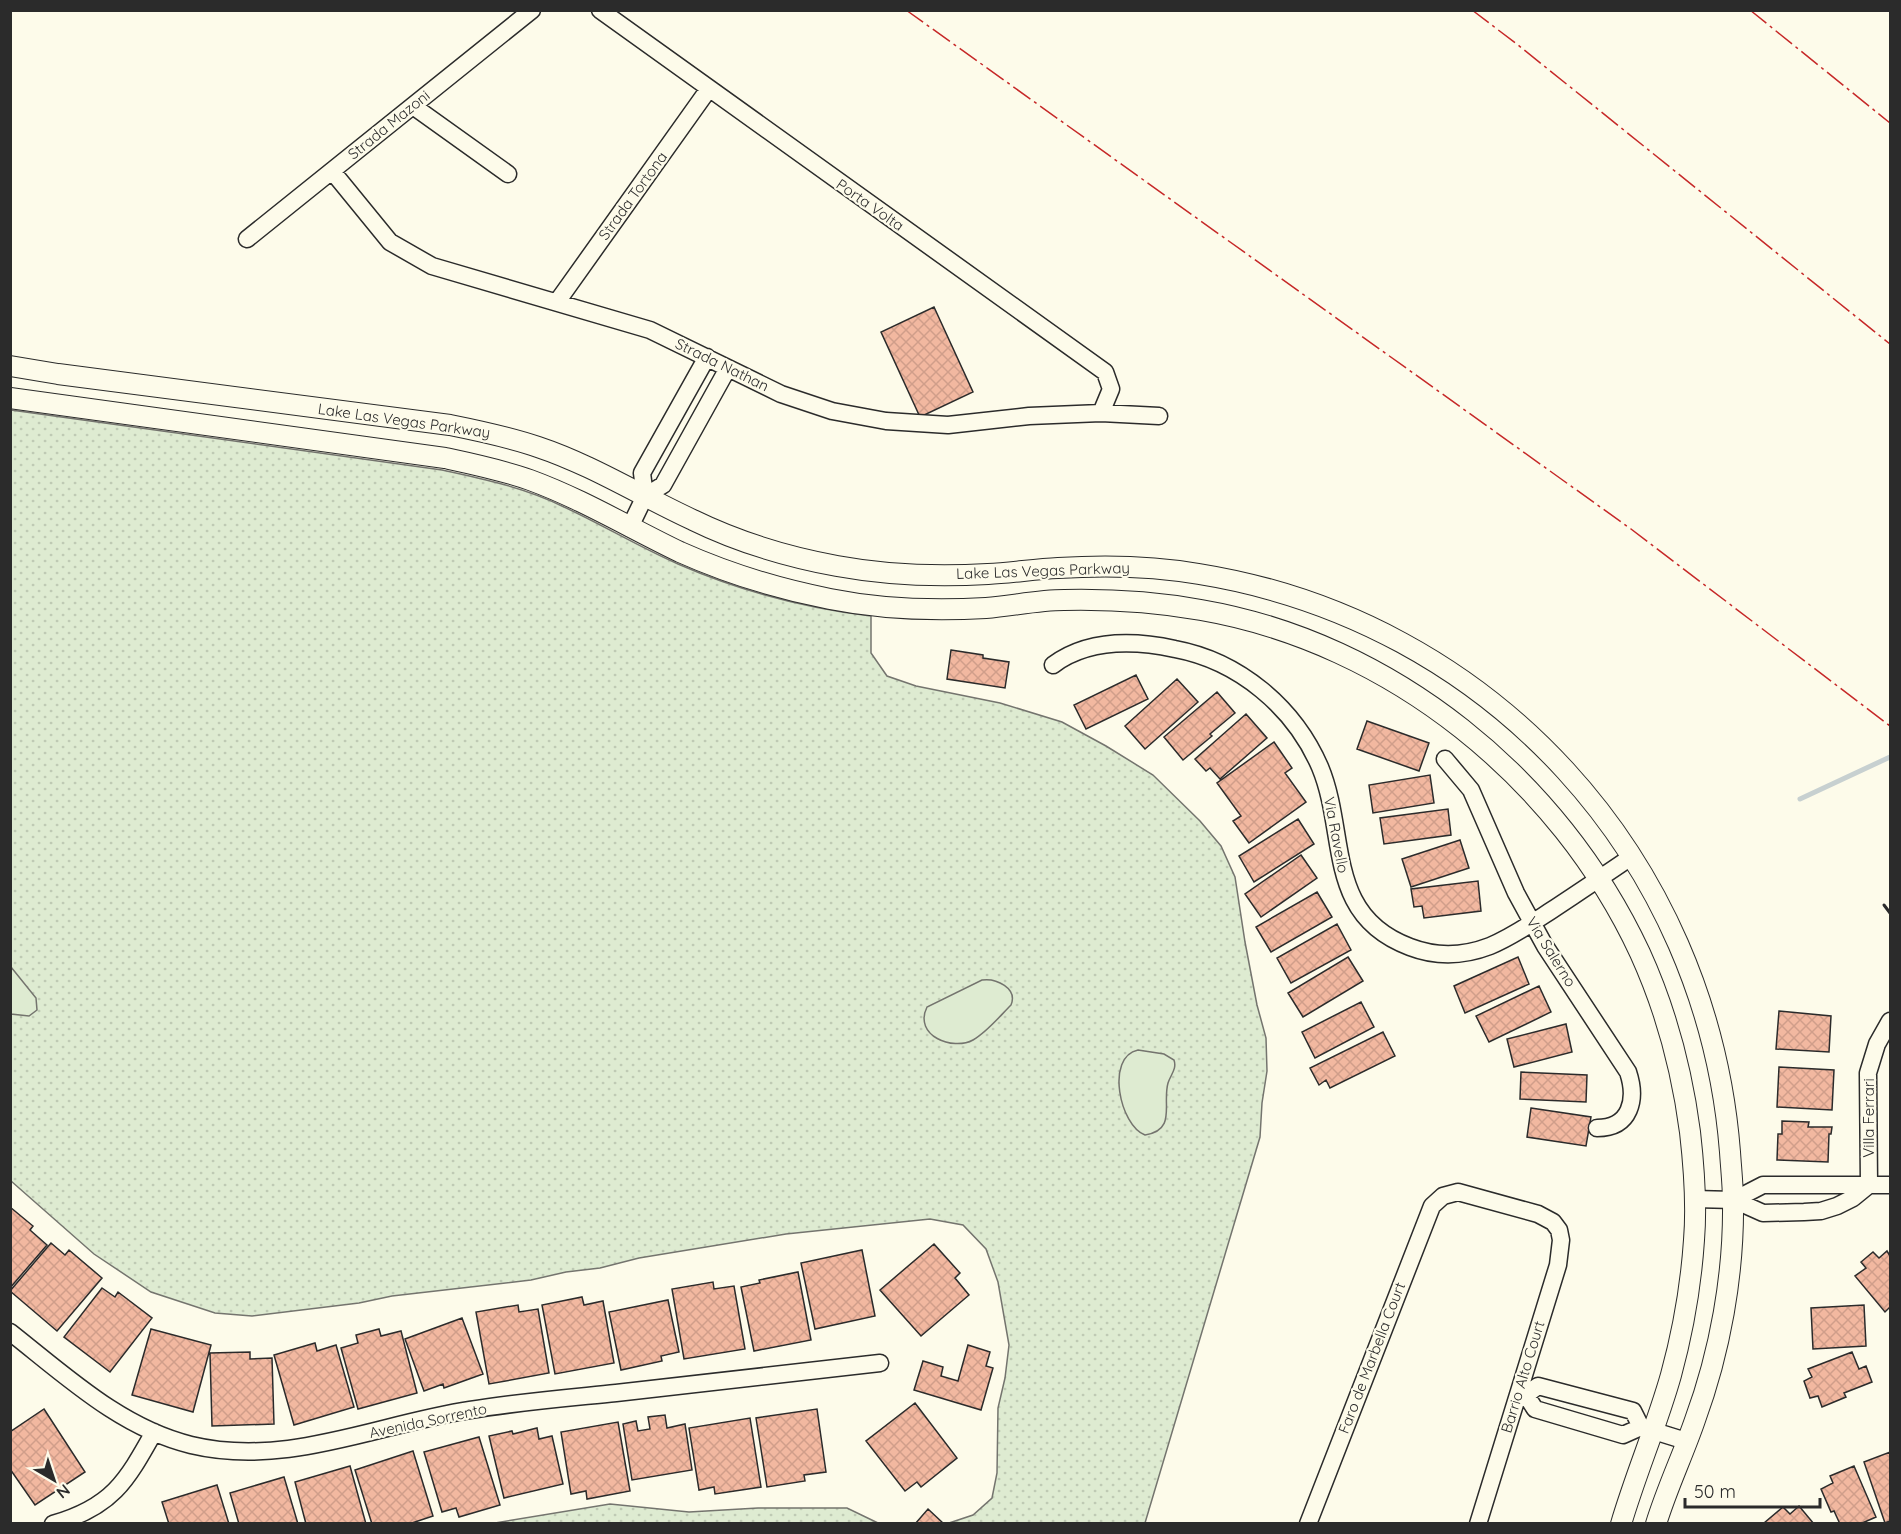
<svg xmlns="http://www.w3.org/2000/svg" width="1901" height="1534" font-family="Quicksand,sans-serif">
	<defs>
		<pattern id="grass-dots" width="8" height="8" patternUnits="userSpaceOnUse" patternTransform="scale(1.5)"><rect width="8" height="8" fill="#deebd1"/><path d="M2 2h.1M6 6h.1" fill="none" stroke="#bfcab4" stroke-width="1.8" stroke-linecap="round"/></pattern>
		<pattern id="building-cross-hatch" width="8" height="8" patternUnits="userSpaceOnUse" patternTransform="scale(1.5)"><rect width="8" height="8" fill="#f2b8a0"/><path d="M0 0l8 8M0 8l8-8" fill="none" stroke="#d09e8a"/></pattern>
	</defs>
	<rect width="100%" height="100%" fill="#fdfbea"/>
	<path fill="url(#grass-dots)" stroke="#74746e" stroke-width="1.5" d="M11 410 442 470C484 479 526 488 564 507 603 525 639 547 678 564 740 591 805 608 871 616V653L887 676 916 686 1000 703 1062 722 1106 746 1153 775 1200 821 1221 846 1235 877 1245 942 1257 1005 1266 1038 1267 1071 1262 1103 1260 1137 1145 1523H949L973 1515 992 1498 997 1473 998 1408 1005 1378 1009 1345 998 1282 986 1249 963 1225 930 1219 786 1234 639 1258 600 1268 566 1272 531 1280 392 1296 359 1303 252 1316 215 1313 151 1292 94 1254 11 1181Z
		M610 1504 689 1512 758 1508H847L878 1523H495Z"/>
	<path fill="#deebd1" stroke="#74746e" stroke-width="1.5" d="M11 967 36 998 37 1010 29 1016 11 1014Z
		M982 980C996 978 1018 988 1011 1005 1000 1016 987 1032 973 1040 953 1051 913 1036 927 1007Z
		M1138 1050 1164 1054 1174 1060C1177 1069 1171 1074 1168 1083 1162 1104 1177 1130 1145 1135 1120 1126 1105 1057 1138 1050Z"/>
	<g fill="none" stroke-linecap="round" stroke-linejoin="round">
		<path stroke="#c7d0d0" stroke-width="5" d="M1800 799 1890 757"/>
	</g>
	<path fill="url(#building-cross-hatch)" stroke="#2b2b2b" stroke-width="1.5" d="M934 307 973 392 920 417 881 332Z
		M951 650 983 655V658L1009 662 1005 688 947 679Z
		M1136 675 1148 699 1086 729 1074 705Z
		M1177 679 1198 702 1145 749 1125 726Z
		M1217 692 1235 713 1210 734 1212 736 1183 760 1164 737Z
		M1246 714 1267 738 1220 779 1210 768 1206 771 1195 759Z
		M1367 721 1429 743 1419 771 1357 749Z
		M1274 742 1292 768 1285 773 1306 802 1249 843 1233 821 1241 816 1217 783Z
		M1430 775 1434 803 1373 813 1369 785Z
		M1448 809 1451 835 1384 844 1380 818Z
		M1298 819 1314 844 1254 882 1239 856Z
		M1460 840 1469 868 1411 887 1402 859Z
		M1301 855 1317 878 1261 917 1245 894Z
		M1478 881 1481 911 1424 918 1422 906 1414 907 1411 889Z
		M1317 892 1332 917 1271 952 1256 927Z
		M1337 924 1351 950 1291 983 1277 958Z
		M1348 957 1363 981 1303 1017 1288 993Z
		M1518 957 1529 984 1465 1013 1454 986Z
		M1539 986 1551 1012 1489 1042 1476 1016Z
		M1361 1002 1374 1027 1315 1058 1302 1032Z
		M1779 1011 1831 1016 1829 1052 1776 1049Z
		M1566 1024 1572 1052 1514 1067 1507 1039Z
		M1383 1032 1395 1056 1330 1088 1326 1080 1319 1085 1310 1068Z
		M1779 1067 1834 1070 1832 1110 1777 1107Z
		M1521 1072 1587 1075 1586 1102 1520 1099Z
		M1531 1108 1591 1117 1586 1146 1527 1137Z
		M1782 1121 1809 1122 1808 1127H1832L1831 1134H1829L1828 1162 1777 1160 1778 1134H1782Z
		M10 1207 33 1226 30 1230 47 1245 10 1288Z
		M51 1243 65 1255 69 1250 102 1278 57 1331 10 1291Z
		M934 1244 960 1273 955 1278 969 1295 921 1336 880 1290Z
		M862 1250 875 1316 815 1329 801 1263Z
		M1887 1251 1890 1256V1307L1885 1312 1855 1276 1866 1268 1861 1262 1873 1252 1879 1258Z
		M798 1272 811 1340 754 1351 741 1287 760 1283 759 1280Z
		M713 1282 714 1289 734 1286 745 1349 684 1359 672 1289Z
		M102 1288 115 1297 118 1292 152 1318 110 1372 64 1337Z
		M582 1297 584 1305 603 1301 614 1363 555 1374 542 1305Z
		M668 1300 679 1352 661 1356 662 1361 621 1370 609 1312Z
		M518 1305 519 1312 538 1309 549 1373 489 1384 476 1312Z
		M1864 1305 1866 1346 1813 1349 1811 1308Z
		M462 1318 483 1374 444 1388 443 1384 424 1391 405 1339Z
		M151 1329 211 1345 193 1412 132 1395Z
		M379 1329 381 1336 401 1331 417 1393 358 1409 341 1348 358 1343 356 1335Z
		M315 1343 317 1351 336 1345 354 1407 294 1425 274 1355Z
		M968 1345 990 1352 986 1366 993 1368 981 1410 914 1390 923 1361 943 1367 941 1376 958 1381Z
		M250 1352V1359L272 1358 274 1424 212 1426 210 1353Z
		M1852 1352 1859 1369 1866 1366 1872 1382 1844 1393 1846 1397 1822 1407 1818 1396 1810 1398 1804 1381 1812 1377 1808 1369Z
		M915 1403 957 1458 921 1487 917 1482 905 1491 866 1441Z
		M44 1409 85 1472 35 1505 10 1469V1432Z
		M817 1409 826 1472 804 1475 805 1481 767 1487 756 1418Z
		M665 1415 667 1428 685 1424 692 1470 632 1480 623 1424 636 1421 638 1431 650 1429 648 1417Z
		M750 1418 761 1487 715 1494 714 1487 699 1490 689 1428Z
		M618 1422 630 1491 587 1499 586 1491 571 1494 561 1432Z
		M537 1428 539 1439 552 1436 563 1484 504 1498 489 1436 512 1431 513 1434Z
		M479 1437 500 1505 459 1517 456 1508 442 1512 424 1452Z
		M413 1451 433 1516 409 1524H372L355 1470Z
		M1890 1452V1521L1885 1523 1864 1462Z
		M350 1466 366 1524H306L295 1482Z
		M1854 1466 1876 1517 1860 1524H1840L1834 1511 1831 1512 1821 1489 1833 1483 1830 1476Z
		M284 1477 298 1524H239L230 1493Z
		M217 1485 229 1524H169L162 1502Z
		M1799 1506 1814 1524 1764 1523 1783 1507 1790 1514Z
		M928 1509 944 1524H915Z"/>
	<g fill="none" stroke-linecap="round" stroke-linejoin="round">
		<g stroke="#2b2b2b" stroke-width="19">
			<path id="minor" d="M600 10 1105 372 1111 389 1101 413
				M413 106 508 174
				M332 171 390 242 432 266 650 330 781 394 832 411 886 421 948 425 1029 416 1101 413 1159 416
				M247 239 532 10
				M557 302 708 90
				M645 496 642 473 707 357
				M630 527 645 496 663 485 728 368
				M1053 665C1088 639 1133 640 1175 649 1239 661 1294 707 1320 767 1348 834 1324 915 1410 947 1436 957 1464 956 1490 946 1512 937 1532 923 1552 910 1579 892 1605 875 1631 857
				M1445 759 1471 790 1516 893 1545 946 1628 1072C1637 1099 1631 1128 1597 1128
				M1869 1185 1868 1073 1877 1044 1890 1021
				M1694 1199 1734 1200 1763 1213 1804 1212 1821 1211 1837 1206 1853 1198 1869 1185
				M1734 1200 1763 1185H1890
				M10 1332C66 1376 121 1428 191 1445 287 1468 377 1424 470 1410 518 1402 567 1398 616 1393 704 1383 792 1373 880 1363
				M1519 1393 1526 1395 1535 1409 1623 1435 1641 1427 1686 1441
				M1526 1395 1538 1386 1633 1411 1641 1427
				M53 1524C112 1507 126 1482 154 1432
				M1308 1524 1432 1206 1443 1196 1458 1192 1538 1214 1553 1222 1559 1230 1561 1240 1558 1265 1478 1524"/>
		</g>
		<g stroke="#2b2b2b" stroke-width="22">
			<path id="tertiary" d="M10 366 58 374 450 425C480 431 509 437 538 447 592 465 641 496 693 520 738 542 788 557 837 566 886 575 938 577 988 574 1011 573 1035 569 1058 568 1105 565 1153 566 1199 574 1491 621 1707 858 1730 1152 1731 1168 1733 1185 1733 1202 1734 1275 1720 1352 1695 1420 1683 1455 1667 1488 1656 1524
				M10 398 445 458C473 464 502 470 530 480 582 499 630 528 680 552 727 573 779 589 830 599 880 609 935 611 986 608 1012 606 1038 600 1064 600 1110 599 1156 602 1201 610 1392 643 1559 779 1640 953 1666 1010 1682 1071 1690 1132 1694 1167 1697 1204 1694 1240 1691 1285 1683 1331 1671 1375 1657 1425 1636 1473 1621 1524"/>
		</g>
		<use href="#minor" stroke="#fdfbea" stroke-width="16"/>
		<use href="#tertiary" stroke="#fdfbea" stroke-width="20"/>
		<path stroke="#2b2b2b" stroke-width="3" d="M1884 905 1890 913"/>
		<path stroke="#c62828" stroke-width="1.5" stroke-dasharray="21 4.5 3 4.5" stroke-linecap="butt" d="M906 10 1631 529 1890 726
			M1472 10 1518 45 1890 344
			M1750 10 1890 123"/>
	</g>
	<g text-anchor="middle" stroke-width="4.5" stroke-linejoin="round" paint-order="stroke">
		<g font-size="15" fill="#2b2b2b" stroke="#fdfbea">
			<text transform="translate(389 125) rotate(-39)" y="5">Strada Mazoni</text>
			<text transform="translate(633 196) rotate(-54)" y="5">Strada Tortona</text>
			<text transform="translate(870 205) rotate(35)" y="5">Porta Volta</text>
			<text transform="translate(722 365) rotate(26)" y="5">Strada Nathan</text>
			<text transform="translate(404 421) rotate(8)" y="5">Lake Las Vegas Parkway</text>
			<text transform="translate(1043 571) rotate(-2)" y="5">Lake Las Vegas Parkway</text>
			<text transform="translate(1336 835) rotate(79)" y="5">Via Ravello</text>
			<text transform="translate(1551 952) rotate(58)" y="5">Via Salerno</text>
			<text transform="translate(1869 1118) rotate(-90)" y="5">Villa Ferrari</text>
			<text transform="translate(1372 1358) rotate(-69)" y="5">Faro de Marbella Court</text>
			<text transform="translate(1523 1377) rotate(-73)" y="5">Barrio Alto Court</text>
			<text transform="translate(428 1421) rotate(-12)" y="5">Avenida Sorrento</text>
		</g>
	</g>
	<rect width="1901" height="1534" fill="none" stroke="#2b2b2b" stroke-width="24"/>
	<g transform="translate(54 1480) rotate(141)" stroke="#fdfbea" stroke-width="4.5" paint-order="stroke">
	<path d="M0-4.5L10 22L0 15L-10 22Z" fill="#2b2b2b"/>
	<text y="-9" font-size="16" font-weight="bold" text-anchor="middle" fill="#2b2b2b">N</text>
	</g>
	<path d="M1685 1498v9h135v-9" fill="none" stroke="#2b2b2b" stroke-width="3"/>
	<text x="1694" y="1498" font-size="18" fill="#2b2b2b" stroke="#fdfbea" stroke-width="4.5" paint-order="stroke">50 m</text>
</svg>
